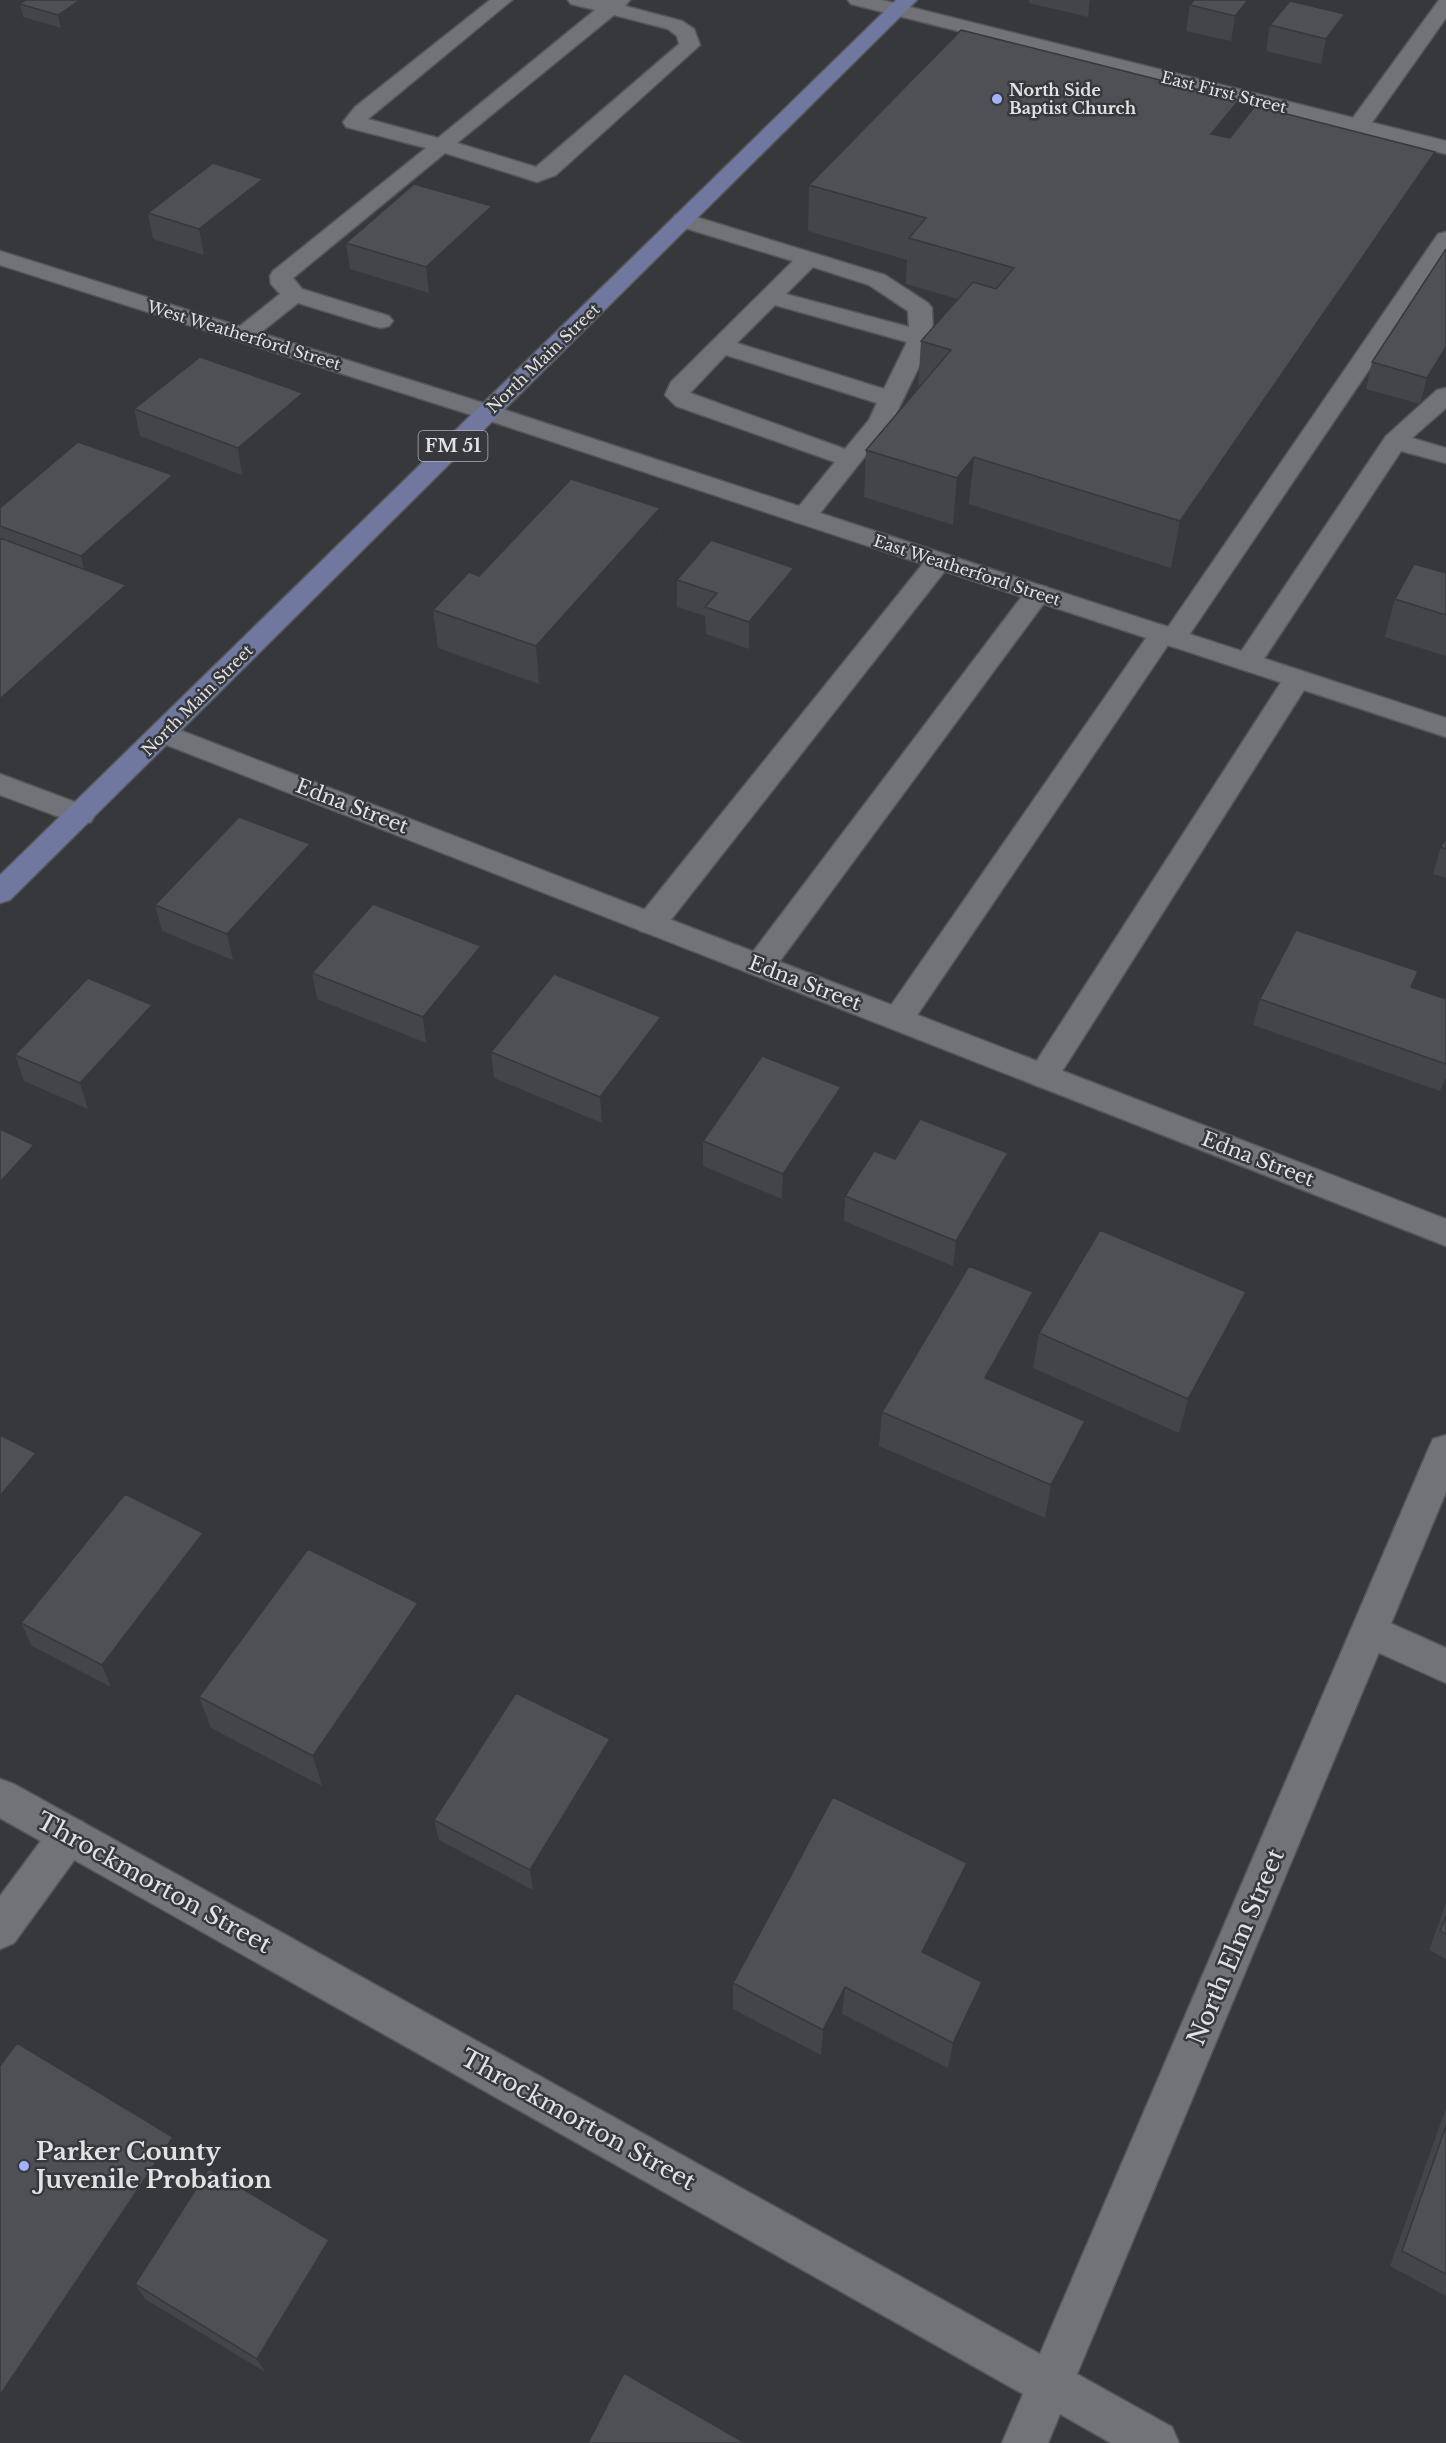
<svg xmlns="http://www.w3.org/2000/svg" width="1446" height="2443" font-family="'Libre Baskerville',serif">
	<rect width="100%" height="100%" fill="#36383c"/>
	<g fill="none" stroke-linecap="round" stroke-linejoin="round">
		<g stroke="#555659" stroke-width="3">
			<path id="lane" d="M490 0H512L368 119 438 138 595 10 571 4 568 0H630L625 6 682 21 694 29 700 45 556 175 537 182 445 153 293 278 302 289 389 316 393 321 389 326 381 328 373 326 298 303 251 340 243 342 235 340 231 335 235 330 280 294 271 284 270 276 273 271 426 148 346 127 343 122 355 107ZM614 15 668 29 677 36 679 44 536 167 457 143Z
				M1439 0H1446V18L1366 131 1358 132 1350 131 1347 126Z
				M683 213 885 275 928 303 932 308 933 338 892 422 813 522 804 524 795 522 791 516 835 462 676 406 665 395 671 382 793 261 675 225 672 220 675 215ZM813 267 869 285 908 311 909 327 786 294ZM775 305 907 342 884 389 737 343ZM726 355 877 403 869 420 845 449 690 393Z
				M1446 232V256L1183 644 1174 647 1168 645 909 1027 898 1030 887 1027 883 1019 887 1011 1153 628 1162 625 1168 627 1438 234Z
				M1446 388V408L1412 438 1446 448V463L1401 451 1258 668 1248 671 1238 668 1234 662 1386 436 1437 390Z
				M939 553 948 555 952 561 948 567 662 931 651 934 640 931 636 923 640 915 930 555Z
				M1038 585 1047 587 1051 593 1047 599 771 973 760 976 749 973 745 965 749 957 1029 587Z
				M1297 670 1307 673 1311 679 1054 1084 1043 1088 1032 1084 1027 1076 1032 1068 1287 673Z
				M0 774 91 808 95 815 91 822 81 825 0 795Z
				M1370 1614 1446 1648V1683L1357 1643 1351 1631 1357 1619Z
				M69 1816 83 1822 89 1835 83 1848 14 1943 0 1949V1896L55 1822Z"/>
		</g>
		<g stroke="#555659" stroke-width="3">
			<path id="street" d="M0 251 496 407 1446 718V737L478 417 0 265Z
				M164 724 1446 1219V1246L154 740 150 733 154 726Z
				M1446 1435V1492L1077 2374 1172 2427 1179 2443H1111L1060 2414 1048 2443H1002L1023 2394 0 1818V1779L14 1784 1040 2354 1428 1450 1433 1439Z"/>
		</g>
		<g stroke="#555659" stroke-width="3">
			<path id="secondary" d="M848 0H882L1446 141V154L851 4Z"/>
		</g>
		<g stroke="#555659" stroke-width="3">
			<path id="primary" d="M896 0H917L10 900 0 903V875Z"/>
		</g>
		<use href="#lane" fill="#727378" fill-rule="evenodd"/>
		<use href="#street" fill="#727378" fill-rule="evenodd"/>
		<use href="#secondary" fill="#727378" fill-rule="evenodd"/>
		<use href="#primary" fill="#7178a0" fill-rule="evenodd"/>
	</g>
	<path fill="#444549" d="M1029 0H1103L1088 17 1029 3Z
		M97 3 61 28 23 17 20 4Z
		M1190 5 1250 18 1231 41 1186 31Z
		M1345 14 1340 40 1321 64 1266 51 1270 25Z
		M1233 134 1435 152 1424 198 1171 568 969 504 953 525 864 497 866 450 919 388H918L921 341 958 299 906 284 907 260 808 231 809 185Z
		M263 179 267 205 204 255 153 239 148 213Z
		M494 232 429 293 350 269 346 243Z
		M1446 249V362L1420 404 1366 389 1372 362Z
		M134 409 307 420 242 475 140 436Z
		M0 508 180 513 108 578 126 585 137 632 0 759Z
		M660 508 661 546 539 684 438 648 433 610Z
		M1446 573V656L1385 637 1395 599Z
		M677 580 794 594 749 649 706 634 705 616 677 607Z
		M1446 838V878L1433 874 1441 847Z
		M310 844 314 871 233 960 162 931 155 905Z
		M481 946 484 972 426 1043 317 999 312 973Z
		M1413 987 1446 999V1078L1440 1091 1253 1025 1260 999Z
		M159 1031 88 1109 24 1081 15 1055Z
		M662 1043 602 1123 494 1078 491 1052Z
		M839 1113 782 1199 703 1166V1141Z
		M895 1159 1004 1179 953 1266 844 1221 845 1196Z
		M1033 1292 1027 1327 996 1383 1078 1455 1045 1518 879 1446 882 1412Z
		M1236 1327 1179 1433 1033 1368 1039 1333Z
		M210 1556 111 1687 32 1646 21 1623Z
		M418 1603 424 1635 322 1786 211 1728 199 1697Z
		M611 1760 533 1890 439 1840 434 1820Z
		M967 1863 961 1891 929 1956 976 2009 948 2068 842 2014 821 2055 733 2009V1983Z
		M1446 1903V1959L1429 1950Z
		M1446 2108V2296L1390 2266Z
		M329 2240 336 2255 265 2372 145 2299 135 2284Z"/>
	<path fill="#37383c" d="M80 0H96L97 3 61 28 58 15Z
		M1090 0H1103L1088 17Z
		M1248 0H1253L1250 18 1231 41 1235 16Z
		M1345 14 1340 40 1321 64 1326 39Z
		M1239 100 1231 146 1211 134Z
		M1435 152 1424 198 1171 568 1180 521Z
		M263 179 267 205 204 255 199 229Z
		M492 206 494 232 429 293 426 267Z
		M1446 347V362L1420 404 1427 378Z
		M303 393 307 420 242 475 238 448Z
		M974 457 969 504 953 525 957 478Z
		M173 475 180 513 90 594 81 556Z
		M660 508 661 546 539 684 536 646Z
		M794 568V594L749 649V622Z
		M126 585 137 632 0 759V699Z
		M310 844 314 871 233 960 227 934Z
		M481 946 484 972 426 1043 423 1017Z
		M152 1005 159 1031 88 1109 80 1083Z
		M661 1017 662 1043 602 1123 600 1097Z
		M841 1087 839 1113 782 1199 783 1174Z
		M34 1145 43 1170 0 1217V1182Z
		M1008 1153 1004 1179 953 1266 956 1241Z
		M1033 1292 1027 1327 980 1412 985 1378Z
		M1246 1292 1236 1327 1179 1433 1188 1399Z
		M1085 1421 1078 1455 1045 1518 1051 1485Z
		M36 1453 46 1476 0 1532V1496Z
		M203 1533 210 1556 111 1687 102 1665Z
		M418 1603 424 1635 322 1786 313 1756Z
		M610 1739 611 1760 533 1890 530 1870Z
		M967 1863 961 1891 918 1979 922 1952Z
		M982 1982 976 2009 948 2068 953 2043Z
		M845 1987 842 2014 821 2055 823 2030Z
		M173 2137 187 2161 0 2442V2395Z
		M329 2240 336 2255 265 2372 257 2359Z"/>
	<path fill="#4f5055" stroke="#37383c" stroke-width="1.5" d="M26 0H80L58 15 20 4Z
		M1194 0H1248L1235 16 1190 5Z
		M1290 1 1345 14 1326 39 1270 25Z
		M961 30 1239 100 1211 134 1230 138 1255 106 1435 152 1180 521 974 457 957 478 866 450 951 350 921 341 973 282 996 289 1014 268 909 238 926 218 809 185Z
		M213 163 263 179 199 229 148 213Z
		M414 184 492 206 426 267 346 243Z
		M1446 249V347L1427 378 1372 362Z
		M200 357 303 393 238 448 134 409Z
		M78 442 173 475 81 556 0 526V508Z
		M571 479 660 508 536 646 433 610 469 572 479 576Z
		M0 538 126 585 0 699Z
		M711 540 794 568 749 622 705 607 717 593 677 580Z
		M1414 564 1446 573V615L1395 599Z
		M239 817 310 844 227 934 155 905Z
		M1446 838V849L1441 847Z
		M373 904 481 946 423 1017 312 973Z
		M1296 930 1418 971 1411 987 1446 999V1064L1260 999Z
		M554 974 661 1017 600 1097 491 1052Z
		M88 978 152 1005 80 1083 15 1055Z
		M762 1056 841 1087 783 1174 703 1141Z
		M920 1119 1008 1153 956 1241 845 1196 874 1151 895 1159Z
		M0 1129 34 1145 0 1182Z
		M1100 1230 1246 1292 1188 1399 1039 1333Z
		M969 1266 1033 1292 985 1378 1085 1421 1051 1485 882 1412Z
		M0 1435 36 1453 0 1496Z
		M125 1494 203 1533 102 1665 21 1623Z
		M308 1549 418 1603 313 1756 199 1697Z
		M516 1693 610 1739 530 1870 434 1820Z
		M833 1797 967 1863 922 1952 982 1982 953 2043 845 1987 823 2030 733 1983Z
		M1446 1916V1934L1440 1931Z
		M17 2043 173 2137 0 2395V2066Z
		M1446 2126V2274L1402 2251Z
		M209 2169 329 2240 257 2359 135 2284Z
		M624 2373 745 2443H588Z"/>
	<g fill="#a2b2fd" stroke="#36383c" stroke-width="2">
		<circle cx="997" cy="99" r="6"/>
		<circle cx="24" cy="2166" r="6"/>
	</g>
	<g text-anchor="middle" stroke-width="5" stroke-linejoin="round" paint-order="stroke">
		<g font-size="16" font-weight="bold" fill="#e1e2e4" stroke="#36383c" text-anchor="start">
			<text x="1009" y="96">North Side<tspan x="1009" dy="18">Baptist Church</tspan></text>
		</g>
		<g font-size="16" fill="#e1e2e4" stroke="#36383c">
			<text transform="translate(1224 92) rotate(14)" y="6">East First Street</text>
			<text transform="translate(244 335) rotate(17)" y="6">West Weatherford Street</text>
			<text transform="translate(543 358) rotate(-44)" y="6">North Main Street</text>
			<text transform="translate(967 570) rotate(18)" y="6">East Weatherford Street</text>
			<text transform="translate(197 700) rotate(-45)" y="6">North Main Street</text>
		</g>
		<rect fill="#36383c" stroke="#aeafb2" stroke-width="1.5" x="418.5" y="431" width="69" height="30" rx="4.5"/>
		<g font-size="18" font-weight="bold" fill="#e1e2e4">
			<text x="453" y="452">FM 51</text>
		</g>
		<g font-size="20" fill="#e1e2e4" stroke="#36383c">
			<text transform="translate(352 806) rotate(21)" y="7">Edna Street</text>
			<text transform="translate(805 983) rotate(21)" y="7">Edna Street</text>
			<text transform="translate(1258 1159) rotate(21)" y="7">Edna Street</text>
		</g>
		<g font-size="24" fill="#e1e2e4" stroke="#36383c">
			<text transform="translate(154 1883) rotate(29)" y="8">Throckmorton Street</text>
			<text transform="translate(1236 1947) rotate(-67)" y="8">North Elm Street</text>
			<text transform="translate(578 2120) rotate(29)" y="8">Throckmorton Street</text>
		</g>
		<g font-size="24" font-weight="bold" fill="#e1e2e4" stroke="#36383c" text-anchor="start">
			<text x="36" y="2160">Parker County<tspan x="36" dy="28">Juvenile Probation</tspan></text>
		</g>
	</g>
</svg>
